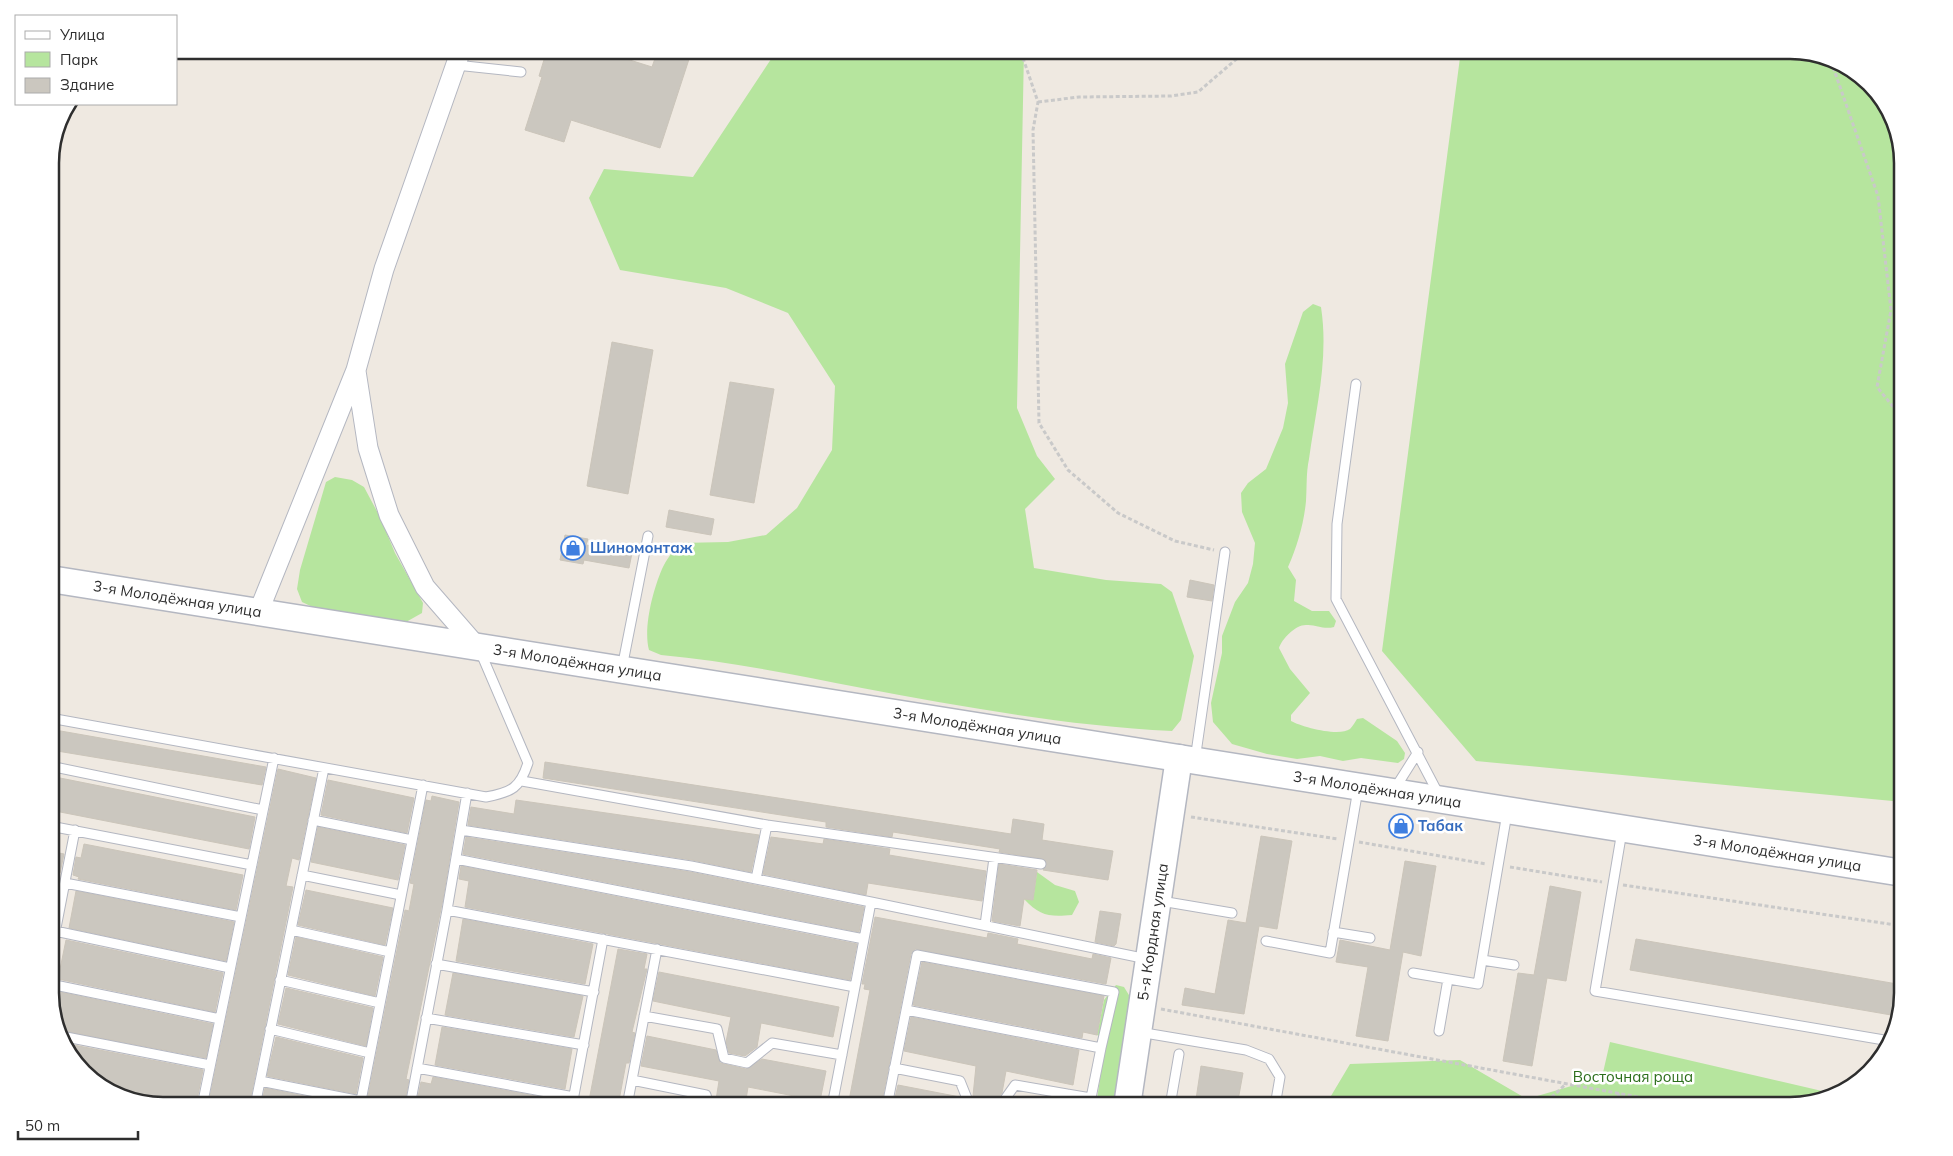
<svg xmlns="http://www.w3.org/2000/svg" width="1953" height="1156" font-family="Mulish,sans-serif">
	<rect width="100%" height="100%" fill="#efe9e1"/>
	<path fill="#b6e59e" d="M777 50H1024L1017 408 1037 456 1055 479 1025 509 1034 568 1106 580 1161 584 1172 592 1194 656 1181 720 1172 731C1068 726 964 707 862 688 795 675 728 661 661 655L649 650C643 628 653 590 662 569 666 560 673 551 679 543L728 542 766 535 797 508 832 450 835 386 788 313 726 288 620 270 589 198 604 169 693 177Z
		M1461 50H1790L1847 65 1888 106 1903 156V802L1476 761 1382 651Z
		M1313 304 1321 307C1329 359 1316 408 1309 459 1306 473 1307 487 1306 501 1304 523 1297 547 1288 567L1296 580 1294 601 1312 611H1329L1336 621 1334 627C1323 630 1316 624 1306 625 1295 625 1282 639 1279 648L1290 669 1310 693 1291 715V721C1302 727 1339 737 1350 729 1353 726 1355 722 1357 719L1363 718 1397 741 1405 753 1404 759 1398 763 1361 758 1343 761 1320 756 1297 759 1267 754 1232 744 1213 722 1211 703 1222 653V636L1235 602 1248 583 1253 564 1255 543 1242 512 1241 493 1248 483 1266 469 1283 428 1288 403 1285 364 1303 312Z
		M335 477 352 480 364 487 380 517 395 553 423 603 422 613 406 622 321 611 302 602 297 589 300 570 326 482Z
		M1037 872 1055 885 1075 891 1079 902 1072 915C1049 917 1040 916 1024 899L1033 900Z
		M1116 985 1124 987 1132 1000 1118 1106H1096L1104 1052 1101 1037 1097 1035 1104 1000Z
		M1610 1042 1835 1094 1791 1106H1325L1350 1064 1460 1060 1527 1099 1602 1077Z"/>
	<path fill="#cbc7bf" stroke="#cbc5ba" d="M547 50H598L652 67 658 50H692L660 148 571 120 564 142 525 130 542 77 539 76Z
		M612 342 653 350 628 494 587 486Z
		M730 382 774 389 754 503 710 495Z
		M669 510 714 519 711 535 666 527Z
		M565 535 588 539 586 545 632 553 629 568 584 560 583 564 560 560Z
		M1190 580 1214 585 1212 601 1187 597Z
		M55 730 266 767 262 785 51 750Z
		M545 762 1011 834 1013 819 1044 824 1042 840 1113 851 1108 880 1043 870 1047 864 1044 859 999 852 1000 849 893 832 892 837 826 827V822L543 778Z
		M278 769 316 778 299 860 292 858 286 886 293 887 249 1106H208Z
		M50 776 255 817 249 849 50 810Z
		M328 780 414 798 407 833 321 815Z
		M432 796 459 802 443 899 406 1079 409 1080 404 1106H366L405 910 409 911 414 884 410 883 426 800 431 801Z
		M516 800 759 835 751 872 692 860 468 825 471 807 514 814Z
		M318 827 405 845 398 880 311 862Z
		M1261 836 1292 841 1277 929 1259 926 1244 1014 1182 1005 1185 988 1215 994 1228 920 1246 923Z
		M466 837 690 872 864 907 859 932 463 854Z
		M771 837 823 844 824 839 890 849 889 855 986 871 982 901 868 883 866 895 763 874Z
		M84 844 243 875 236 910 78 879 79 877 73 875 76 857 81 858Z
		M50 851 64 854 60 873 50 871Z
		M1405 861 1436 866 1421 956 1403 952 1388 1041 1356 1036 1368 967 1336 962 1340 940 1390 950Z
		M999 864 1037 870 1033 900 1024 899 1020 926 992 921Z
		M461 866 857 944 850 980 465 907 469 881 459 879Z
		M1550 886 1581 892 1566 981 1547 978 1532 1066 1503 1061 1518 973 1534 975Z
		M306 890 393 908 385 945 298 925Z
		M76 891 234 922 226 961 69 928Z
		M1100 911 1121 914 1116 944 1114 946 1095 942Z
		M875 917 987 938 988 933 1018 939 1017 944 1092 959 1093 954 1111 958 1106 984 915 949 911 954 881 1106H848L870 990 864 989 865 984H862Z
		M463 919 593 944 585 984 456 961Z
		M296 937 383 957 375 996 288 975Z
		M1636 939 1903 985V994L1897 1016 1630 970Z
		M66 940 223 973 215 1012 58 979Z
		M618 949 647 954 644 969H647L632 1032 635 1033 629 1063H626L618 1106H588Z
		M922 962 1104 996 1097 1035 1083 1032 1082 1038 913 1005Z
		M659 972 839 1007 833 1037 761 1023 757 1047 745 1056 729 1053 726 1042 731 1017 653 1001Z
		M453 973 583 996 574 1037 445 1015Z
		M286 988 373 1008 366 1046 278 1024Z
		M55 991 213 1024 206 1058 59 1030 52 1006Z
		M911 1017 1079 1050 1073 1085 1006 1071 1002 1093 996 1101 973 1096 976 1066 904 1051Z
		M442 1027 572 1049 565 1089 435 1065Z
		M647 1036 716 1050 720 1063 746 1069 762 1059 826 1071 820 1101 748 1087 745 1106H715L719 1081 641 1066Z
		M276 1037 363 1058 356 1094 267 1076Z
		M63 1043 203 1070 196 1105 102 1087 65 1050Z
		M1201 1066 1243 1073 1237 1106H1195Z
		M433 1077 563 1101 562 1106H416L421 1082 431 1084Z
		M898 1085 960 1097 964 1106H893Z
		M265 1088 354 1106H261Z"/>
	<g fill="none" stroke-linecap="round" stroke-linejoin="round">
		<g stroke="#b4b7c1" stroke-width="11">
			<path id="lane" d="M456 65 521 72
				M1356 384 1337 524 1336 599 1439 795
				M622 668 648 536
				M50 718 486 797C512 792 520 788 528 763L480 651
				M1195 760 1225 552
				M50 766 263 810
				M522 781 767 825 1041 864
				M1394 790 1418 752
				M313 820 412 840
				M50 826 252 865
				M461 830 691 866 871 902
				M1622 831 1595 991 1890 1041
				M456 859 864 939
				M302 875 401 895
				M756 879 767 825
				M65 883 241 917
				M1161 901 1232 913
				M447 910 467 793
				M985 925 994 858
				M291 930 390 952
				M55 931 230 968
				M1333 932 1370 938
				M1266 941 1330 953 1358 789
				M50 959 75 830
				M1482 960 1514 965
				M436 964 594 992
				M1413 973 1478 984 1507 813
				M280 980 380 1003
				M50 984 220 1019
				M906 1010 1101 1048 1091 1098 1067 1094 1065 1106
				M644 1016 717 1029 724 1058 747 1063 772 1043 842 1055
				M426 1018 584 1045
				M270 1029 370 1053
				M1439 1031 1448 979
				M1139 1032 1246 1050 1269 1059 1280 1077 1275 1106
				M61 1036 210 1065
				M417 1068 574 1097
				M894 1068 960 1081 968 1101 992 1106
				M632 1080 706 1095 709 1106
				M260 1081 361 1101
				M1131 1099 1170 1106
				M202 1106 274 758
				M255 1106 324 768
				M360 1106 423 785
				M410 1106 447 910 855 987 871 902 1147 959
				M572 1106 603 939
				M627 1106 657 949
				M832 1106 855 987
				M887 1106 917 955 1114 992 1101 1048
				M1000 1106 1015 1085 1067 1094
				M1170 1106 1179 1054"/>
		</g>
		<g stroke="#b4b7c1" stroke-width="21">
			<path id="street" d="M356 371 368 448 389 515 425 587 479 649
				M258 613 356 370 384 269 461 50"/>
		</g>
		<g stroke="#b4b7c1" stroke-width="29">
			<g id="secondary">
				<path id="s1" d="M50 579 1903 873"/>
				<path id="s2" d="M1127 1106 1179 758"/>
			</g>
		</g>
		<path stroke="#c9c9c9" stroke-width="3" stroke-dasharray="4 2.5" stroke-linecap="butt" d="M1023 58 1038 102 1033 130 1039 423 1068 470 1118 513 1175 541 1214 550
			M1831 61 1878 196 1891 310 1877 387 1895 409 1903 423
			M1038 102 1079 97 1171 96 1198 92 1247 50
			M1191 817 1338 839
			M1359 842 1486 864
			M1510 867 1602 882
			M1623 885 1903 926
			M1161 1009 1687 1106
			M1617 1093 1628 1106
			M1542 1106 1567 1083"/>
		<use href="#lane" stroke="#fff" stroke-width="9"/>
		<use href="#street" stroke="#fff" stroke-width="19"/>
		<use href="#secondary" stroke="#fff" stroke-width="26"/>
	</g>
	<defs>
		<g id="shop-ring" transform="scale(1.25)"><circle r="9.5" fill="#fff" stroke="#3f7fe0" stroke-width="1.5"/><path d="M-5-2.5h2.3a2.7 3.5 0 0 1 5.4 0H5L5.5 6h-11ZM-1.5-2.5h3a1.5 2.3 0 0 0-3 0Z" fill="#3f7fe0"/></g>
	</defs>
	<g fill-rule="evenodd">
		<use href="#shop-ring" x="573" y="548"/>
		<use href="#shop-ring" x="1401" y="826"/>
	</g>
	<g text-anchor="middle" stroke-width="5" stroke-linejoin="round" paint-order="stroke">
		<g font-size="15" font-weight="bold" fill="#366cbe" stroke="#fff" text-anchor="start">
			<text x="590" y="553">Шиномонтаж</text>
			<text x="1418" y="831">Табак</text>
		</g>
		<g font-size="15" fill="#2e2e2e" stroke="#fff">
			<text dy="5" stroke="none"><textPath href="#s1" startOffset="129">3-я Молодёжная улица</textPath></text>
			<text dy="5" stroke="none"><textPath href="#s1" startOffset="534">3-я Молодёжная улица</textPath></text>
			<text dy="5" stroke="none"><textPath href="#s1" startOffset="939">3-я Молодёжная улица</textPath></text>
			<text dy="5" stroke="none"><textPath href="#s1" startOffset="1344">3-я Молодёжная улица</textPath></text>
			<text dy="5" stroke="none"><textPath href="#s1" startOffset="1749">3-я Молодёжная улица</textPath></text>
			<text dy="5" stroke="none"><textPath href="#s2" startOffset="176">5-я Кордная улица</textPath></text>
		</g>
		<g font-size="15" fill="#2c6e1b" stroke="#fff">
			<text x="1633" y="1082">Восточная роща</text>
		</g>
	</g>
	<path d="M0 0H1953V1156H0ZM163 59H1790A104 104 0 0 1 1894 163V993A104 104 0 0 1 1790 1097H163A104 104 0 0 1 59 993V163A104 104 0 0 1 163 59Z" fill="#fff" fill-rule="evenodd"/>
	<path fill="none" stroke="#2e2e2e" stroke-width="2.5" d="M163 59H1790A104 104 0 0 1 1894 163V993A104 104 0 0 1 1790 1097H163A104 104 0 0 1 59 993V163A104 104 0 0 1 163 59Z"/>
	<rect x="15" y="15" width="162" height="90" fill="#ffffff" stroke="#ababab"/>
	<rect x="25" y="31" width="25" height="8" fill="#ffffff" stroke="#ababab"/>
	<text x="60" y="40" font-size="15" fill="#2e2e2e">Улица</text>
	<rect x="25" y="52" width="25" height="15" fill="#b6e59e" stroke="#ababab"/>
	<text x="60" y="65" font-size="15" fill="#2e2e2e">Парк</text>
	<rect x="25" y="78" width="25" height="15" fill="#cbc7bf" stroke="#ababab"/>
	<text x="60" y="90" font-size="15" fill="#2e2e2e">Здание</text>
	<path d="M18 1131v8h120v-8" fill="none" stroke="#2e2e2e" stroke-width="2.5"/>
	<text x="25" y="1131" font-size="15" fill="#2e2e2e" stroke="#ffffff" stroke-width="4" paint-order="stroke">50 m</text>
</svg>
